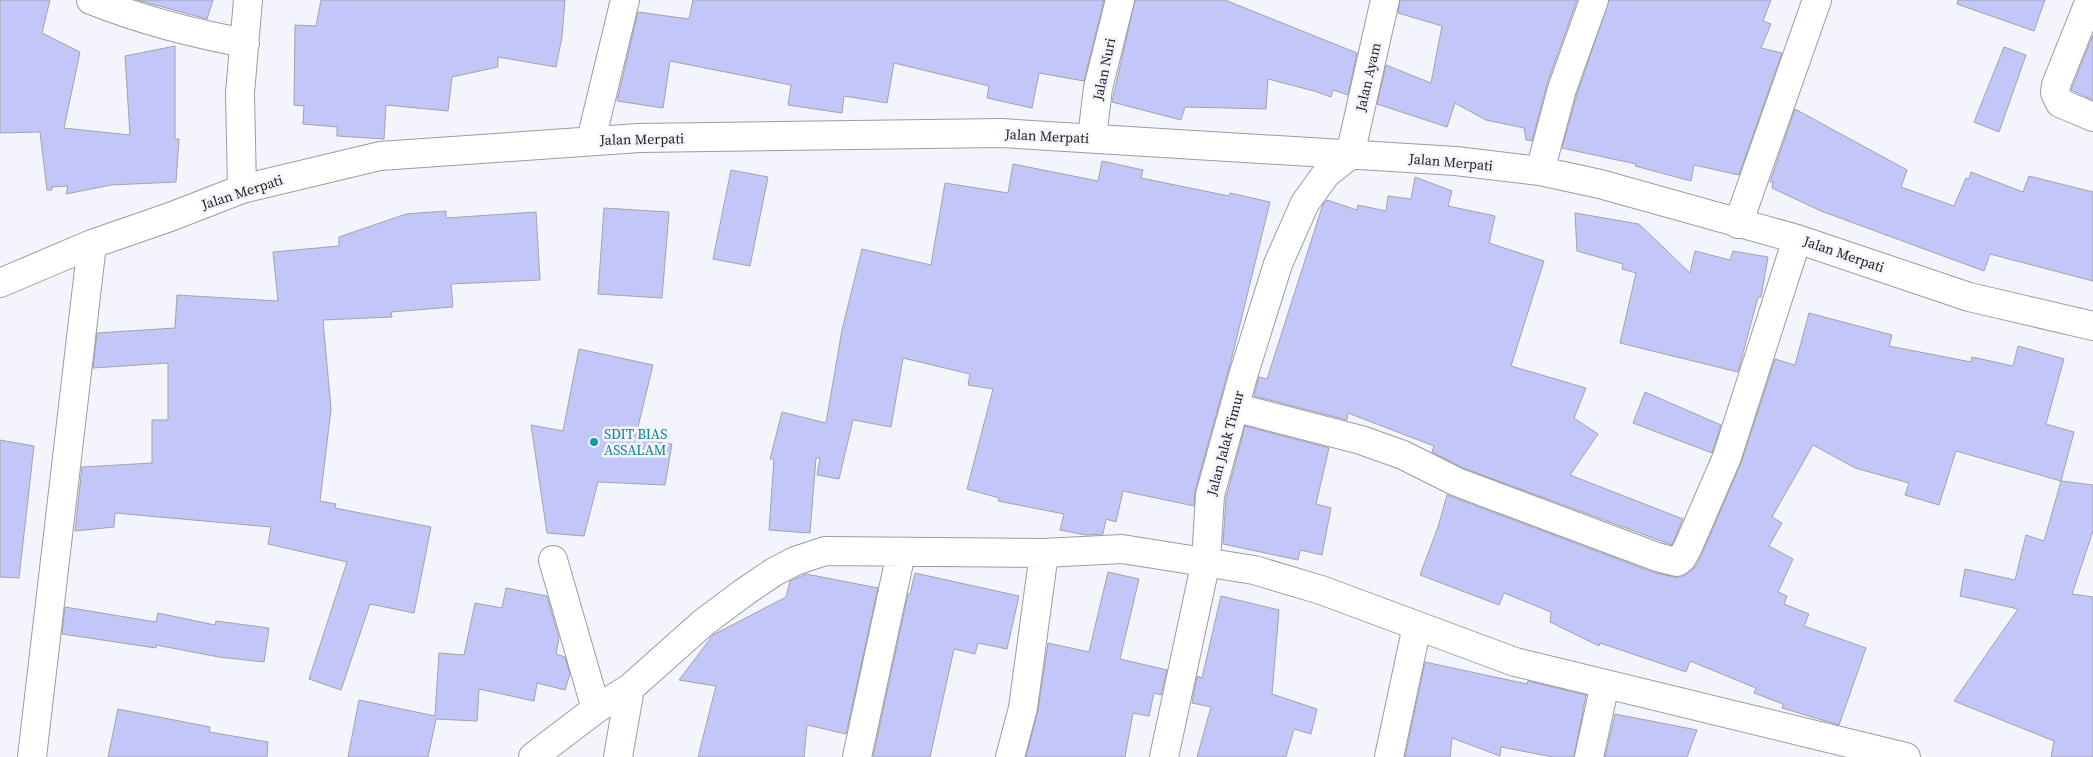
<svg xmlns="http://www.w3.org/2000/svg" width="2093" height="757" font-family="'Source Serif 4',serif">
	<rect width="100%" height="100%" fill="#f4f5fc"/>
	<path fill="#c3c6f8" stroke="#a2a3a9" d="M0 0H50L42 33 80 52 64 128 130 135 125 56 175 46V139H179L176 182 111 185 66 194 68 186 52 187V190H47L40 132 0 133Z
		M137 0H213L207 19Z
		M321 0H565L562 37 556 67 498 57V67L452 77 448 111 386 105 384 139 337 136V127L303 124 304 106 294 105 295 25 316 26Z
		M693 0H1104L1084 81 1039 73 1032 108 987 98 989 86 894 63 887 103 844 96 842 113 788 105 791 85 670 61 663 108 617 101 638 12 689 19Z
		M1135 0H1225L1357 53 1348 95 1333 90 1331 97 1314 91 1268 79 1266 109 1185 107 1181 120 1112 102Z
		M1400 0H1577L1547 84 1532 141 1526 140 1524 128 1486 120 1455 103 1447 127 1377 104 1386 65 1431 83 1442 26 1398 13Z
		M1609 0H1771L1763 21 1771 24 1761 48 1782 53 1739 175 1694 165 1691 181 1635 166 1636 164 1562 148 1577 94Z
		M1958 0H2045L2034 31 1957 4Z
		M2093 35V100L2071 90Z
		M2004 47 2026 55 1999 132 1974 122Z
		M1795 109 1907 170 1901 187 1954 206 1966 178 1969 179 1971 172 2023 192 2029 176 2093 192V281L1990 254 1984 271 1821 211 1772 188 1773 182H1770Z
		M1102 161 1143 170 1141 178 1229 196 1230 193 1270 202 1231 361 1195 491 1194 506 1123 491 1116 522 1106 519 1103 534 1086 535 1060 530 1064 514 998 501 999 498 967 489 993 389 968 385 970 374 903 358 891 427 853 420 839 479 817 475 820 458H816L810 533 769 530 774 459H770L782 412 826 423 842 330 862 249 931 265 945 183 1008 193 1013 164 1098 181Z
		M731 170 768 177 750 266 713 259Z
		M1415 177 1452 191 1448 206 1495 216 1489 243 1544 261 1511 366 1586 388 1574 418 1598 434 1570 475 1683 519 1672 545 1463 468 1432 452 1434 446 1348 413 1347 420 1254 396 1259 377 1267 379 1323 204 1327 200 1357 210 1358 205 1386 211 1388 196 1411 199Z
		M604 208 669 212 662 298 598 294Z
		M446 211V218L536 212 540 280 451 284 453 307 391 312 392 317 323 320 331 409 320 501 336 504 335 508 431 527 414 613 370 604 341 690 309 679 347 562 268 544 271 527 115 513 114 527 75 531 82 467 152 463V420H168V363L93 368 97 333 175 328 177 295 278 301 273 252 339 246V237L406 214Z
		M1575 213 1639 224 1690 273 1695 251 1730 260 1733 251 1768 257 1761 297H1758L1738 372 1620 343 1636 273 1622 269 1623 264 1577 251Z
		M1809 313 1892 335 1889 346 1971 362 1972 357 2013 366 2018 346 2064 359 2046 424 2074 432 2061 481 1956 451 1939 505 1905 495 1909 483 1855 468 1813 445 1772 517 1782 523 1769 546 1793 559 1778 592 1787 596 1784 604 1809 614 1804 626 1866 648 1839 725 1782 708 1783 704 1754 693 1756 688 1690 661 1686 672 1600 643 1599 646 1550 622 1551 612 1504 593 1499 605 1420 575 1438 527 1447 495 1652 572 1674 577H1681L1687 574 1696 566 1702 554 1741 463 1775 359 1795 365Z
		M579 349 653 365 635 439 672 444 665 485 598 482 584 536 547 533 531 425 563 431Z
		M1645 392 1721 425 1712 453 1633 423Z
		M1245 426 1329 448 1316 504 1331 508 1322 555 1300 550 1298 560 1223 544 1226 498Z
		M0 440 34 446 19 578 0 577Z
		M2061 481 2093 485V531L2072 594 2093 597V757H2051L2054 741 1954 701 2018 609 1960 596 1965 569 2015 580 2026 535 2044 541Z
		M1108 572 1139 579 1120 659 1167 670 1161 695 1154 693 1149 716 1133 713 1125 757H1026L1038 710 1048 643 1089 652Z
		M915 573 1019 596 1007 649 978 643 975 654 954 649 930 757H873L908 594H910Z
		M806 574 878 588 846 734 807 725 804 757H698L716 686 679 680 713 635 786 597 790 581Z
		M506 588 547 596 559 638 556 654 565 657 570 674 565 690 537 683 534 701 479 689 477 721 436 719 428 757H348L359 700 435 716 439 653 464 655 475 603 502 608Z
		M1221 596 1279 610 1272 694 1317 709 1311 734 1294 729 1286 757H1197L1211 707 1192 703 1197 676 1202 678Z
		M65 607 156 622 158 613 215 625 216 621 269 628 264 662 219 657 156 645V648L62 634Z
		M1425 662 1527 684 1528 681 1586 695 1574 757H1553L1501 747 1500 756 1452 738 1450 757H1405Z
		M118 709 210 727 209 732 268 742 267 757H108Z
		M1615 714 1697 730 1687 757H1605Z"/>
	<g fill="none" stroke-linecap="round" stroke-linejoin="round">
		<g stroke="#9b9ba2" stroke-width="30">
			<path id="street" d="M91 0C141 20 191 33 245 43
				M2090 0 2056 85 2055 93 2060 103 2093 117
				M1092 138 1098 88 1120 0
				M591 140 625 0
				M1540 171 1562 89 1594 0
				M242 189 240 93 248 0
				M1738 224 1817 0
				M0 283 92 244 170 217 242 189 380 156 639 138 1001 133 1456 161 1540 171 1600 184 1797 239 1969 297 2093 326
				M1234 409 1245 410 1361 440 1403 455 1457 482 1657 557 1677 562 1682 558 1688 547 1727 457 1797 239
				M553 560 596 709
				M32 757 92 244
				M533 757 596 709 630 688 703 623 743 593 774 572 795 561 825 551 1044 553 1122 549 1254 570 1321 590 1515 662 1906 757
				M618 757 630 688
				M857 757 901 553
				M1010 757 1023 708 1044 553
				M1164 757 1206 561 1210 495 1243 376 1278 264 1305 203 1326 174 1350 155 1385 0
				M1389 757 1417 626
				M1589 757 1605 684"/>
		</g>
		<use href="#street" stroke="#fff" stroke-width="28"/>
	</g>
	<circle fill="#0f9aa8" stroke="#f4f5fc" stroke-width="2" cx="594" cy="442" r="5"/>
	<g text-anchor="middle" stroke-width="5" stroke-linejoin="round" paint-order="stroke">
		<g font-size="14" fill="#222224" stroke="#f4f5fc">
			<text transform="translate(1104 69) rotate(-78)" y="5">Jalan Nuri</text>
			<text transform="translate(1368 77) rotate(-77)" y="5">Jalan Ayam</text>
			<text transform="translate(1047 136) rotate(3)" y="5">Jalan Merpati</text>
			<text transform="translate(642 139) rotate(-1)" y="5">Jalan Merpati</text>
			<text transform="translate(1451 162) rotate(5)" y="5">Jalan Merpati</text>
			<text transform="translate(242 192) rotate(-18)" y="5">Jalan Merpati</text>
			<text transform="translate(1844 254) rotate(19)" y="5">Jalan Merpati</text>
			<text transform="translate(1225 443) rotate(-75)" y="5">Jalan Jalak Timur</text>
		</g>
		<g font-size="14" fill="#0d838f" stroke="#f4f5fc" text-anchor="start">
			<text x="604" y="439">SDIT BIAS<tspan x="604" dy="16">ASSALAM</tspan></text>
		</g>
	</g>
</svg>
